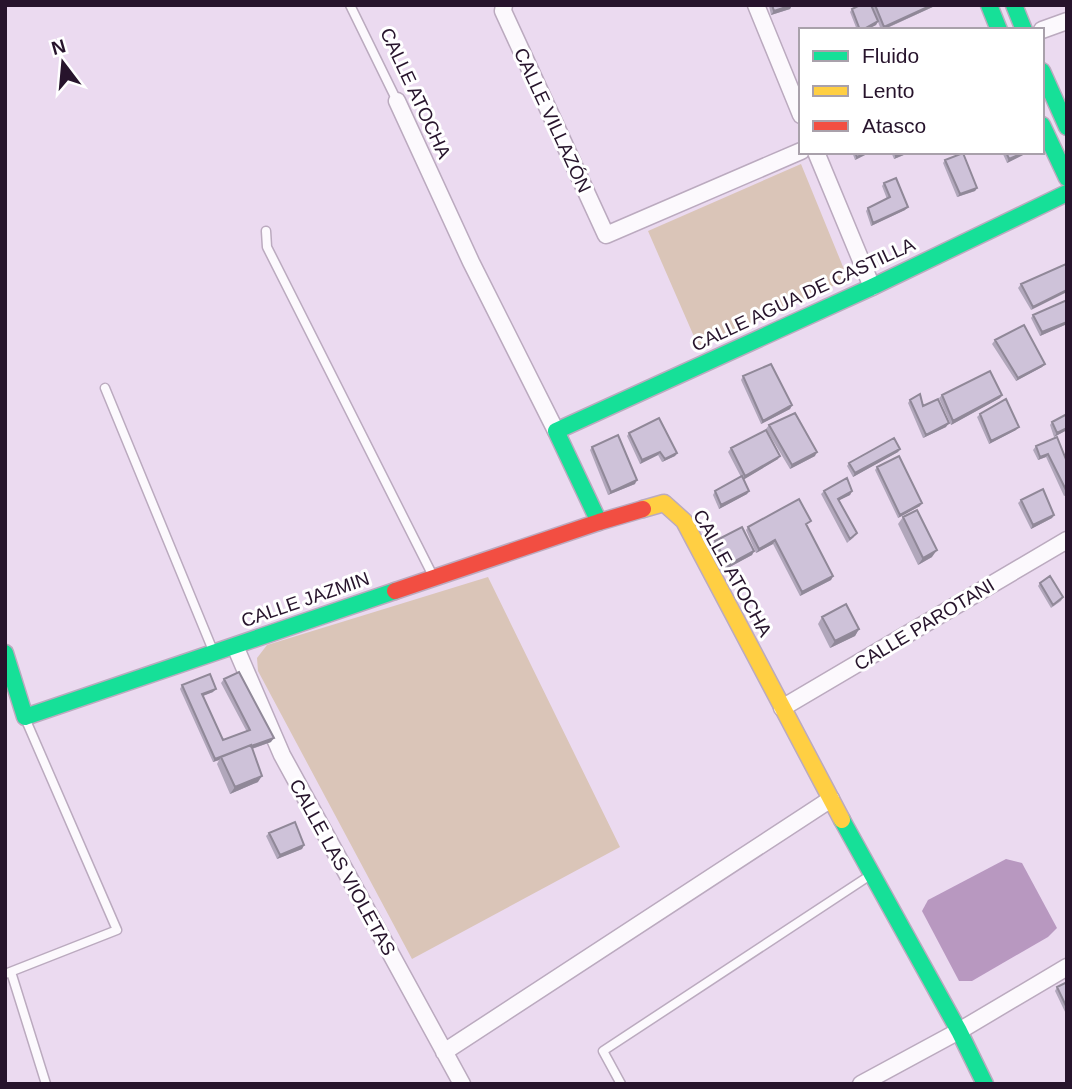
<svg xmlns="http://www.w3.org/2000/svg" width="1072" height="1089" font-family="Arial,sans-serif">
	<rect width="100%" height="100%" fill="#ebdaf0"/>
	<path fill="#dac5b8" d="M801 164 848 279 699 348 648 231Z
		M488 577 620 847 412 959 258 671 257 658 267 645Z"/>
	<path fill="#b898c0" d="M1006 859 1022 863 1057 928 1048 937 972 981H959L922 911 928 900Z"/>
	<g fill="none" stroke-linecap="round" stroke-linejoin="round">
		<g stroke="#bbaabf" stroke-width="11">
			<path id="lane" d="M350 5 397 101
				M266 231 267 247 434 578
				M105 388 214 653
				M11 972 46 1084
				M5 974 117 930 25 718
				M621 1084 603 1051 872 874"/>
		</g>
		<g stroke="#bbaabf" stroke-width="19">
			<path id="street" d="M504 5 503 11 606 235 801 151
				M756 5 801 115
				M1042 30 1067 21
				M397 101 471 262 556 431
				M816 152 872 287
				M235 646 282 755 462 1084
				M782 708 1067 540
				M444 1052 831 799
				M861 1084 959 1031 1067 967"/>
		</g>
		<g stroke="#bbaabf" stroke-width="19">
			<path id="fast" d="M989 5 999 30
				M1014 5 1024 30
				M1042 71 1067 127
				M1042 125 1067 178
				M599 522 556 431 872 287 1067 193
				M5 653 25 717 395 591
				M842 820 959 1031 985 1084"/>
		</g>
		<g stroke="#bbaabf" stroke-width="19">
			<path id="slow" d="M643 509 664 503 684 521 842 820"/>
		</g>
		<g stroke="#bbaabf" stroke-width="19">
			<path id="jam" d="M395 591 599 522 643 509"/>
		</g>
		<use href="#lane" stroke="#fcf9fd" stroke-width="8"/>
		<use href="#street" stroke="#fcf9fd" stroke-width="16"/>
		<use href="#fast" stroke="#16e098" stroke-width="16"/>
		<use href="#slow" stroke="#ffcf43" stroke-width="16"/>
		<use href="#jam" stroke="#f24e42" stroke-width="16"/>
	</g>
	<path fill="#b1a7bb" d="M792 5 790 9 771 15 769 6Z
		M860 5H937L883 30H881L878 22 876 25 866 30H857L850 12 852 9Z
		M852 152H871L855 160Z
		M891 152H911L894 159Z
		M1002 152H1025L1023 155 1007 163Z
		M945 160 977 188 975 191 957 197 943 163Z
		M884 183 905 210 871 226 866 211 868 208 887 199 882 186Z
		M1067 266 1031 310 1018 288 1021 284Z
		M1067 300V324L1040 336 1031 318 1033 315Z
		M995 340 1042 367 1016 381 992 344Z
		M743 376 792 405 790 409 761 424 741 380Z
		M942 395H1002L1000 398 951 425 939 398Z
		M910 400 923 406 946 427 923 438 908 403Z
		M980 414 1016 430 989 444 977 417Z
		M1067 414V430L1054 437 1050 425 1052 422Z
		M769 425 815 456 790 469 766 429Z
		M629 433 677 453 675 456 662 462 658 455 640 464 627 436Z
		M1036 446 1067 462V495L1064 496 1046 457 1038 460 1033 450Z
		M592 447 635 484 608 495 590 450Z
		M731 448 778 459 744 479 749 491 747 494 719 509 713 495 715 491 741 477 728 452Z
		M900 449 898 452 853 477 847 466 849 463Z
		M877 467 920 506 898 518 875 470Z
		M824 491H852L850 495 839 500 854 537 847 543 821 494Z
		M1021 500 1054 515 1052 518 1031 529 1018 503Z
		M903 517 932 557 918 565 898 524Z
		M811 521 806 525 833 576 831 580 800 596 773 544 756 553 746 530 748 527Z
		M715 541 754 551 752 555 726 569 712 544Z
		M1040 583 1063 597 1061 601 1051 608 1038 586Z
		M822 617 859 629 855 636 830 648 818 624Z
		M224 679 271 742 252 749 258 782 230 794 217 764 219 760 213 762 180 689 182 685 213 692 203 696 223 740 247 732 221 683Z
		M269 833 304 845 302 849 277 859 266 836Z
		M1067 982V1016L1055 991 1057 987Z"/>
	<path fill="#908898" d="M792 5 790 9 771 15 774 11Z
		M932 5H937L882 30 884 27Z
		M878 21 876 25 866 30H862Z
		M866 152H871L855 160 857 157Z
		M905 152H911L894 159 896 156Z
		M1025 152 1023 155 1007 163 1009 159Z
		M977 188 975 191 957 197 960 194Z
		M908 207 905 210 871 226 873 223Z
		M1067 290V292L1031 310 1033 307Z
		M1067 322V324L1040 336 1042 332Z
		M1045 364 1042 367 1016 381 1018 378Z
		M1002 395 1000 398 951 425 953 421Z
		M792 405 790 409 761 424 763 421Z
		M949 423 946 427 923 438 926 435Z
		M1019 427 1016 430 989 444 991 441Z
		M1067 428V430L1054 437 1057 433Z
		M900 449 898 452 853 477 855 473Z
		M660 452 658 455 640 464 642 460Z
		M817 452 815 456 790 469 792 465Z
		M677 453 675 456 662 462 665 459Z
		M1048 454 1046 457 1038 460 1040 457Z
		M780 456 778 459 743 480 745 476Z
		M637 480 635 484 608 495 611 492Z
		M749 491 747 494 719 509 721 505Z
		M852 491 850 495 836 502 838 499Z
		M922 503 920 506 898 518 900 515Z
		M1054 515 1052 518 1031 529 1033 525Z
		M775 540 773 544 756 553 759 549Z
		M937 550 932 557 918 565 923 558Z
		M754 551 752 555 726 569 728 565Z
		M833 576 831 580 800 596 802 592Z
		M859 629 855 636 830 648 835 641Z
		M216 689 213 692 200 697 202 694Z
		M274 738 271 742 222 759 221 757 219 760 213 762 215 759Z
		M262 776 258 782 230 794 235 787Z
		M304 845 302 849 277 859 280 855Z"/>
	<path fill="#cec2d9" stroke="#908898" stroke-width="2" d="M772 5H792L774 11Z
		M860 5H871L878 21 862 30H860L852 9Z
		M875 5H932L884 27Z
		M855 152H866L857 157Z
		M895 152H905L896 156Z
		M1006 152H1025L1009 159Z
		M963 153 977 188 960 194 945 160Z
		M896 178 908 207 873 223 868 208 890 197 884 183Z
		M1066 264 1067 266V290L1033 307 1021 284Z
		M1067 300V322L1042 332 1033 315Z
		M1024 325 1045 364 1018 378 995 340Z
		M771 364 792 405 763 421 743 376Z
		M990 371 1002 395 953 421 942 395Z
		M920 394 923 406 938 399 949 423 926 435 910 400Z
		M1006 399 1019 427 991 441 980 414Z
		M795 413 817 452 792 465 769 425Z
		M1067 414V428L1057 433 1052 422Z
		M659 418 677 453 665 459 660 452 642 460 629 433Z
		M766 430 780 456 745 476 731 448Z
		M618 435 637 480 611 492 592 447Z
		M1057 437 1067 462V492L1048 454 1040 457 1036 446Z
		M894 438 900 449 855 473 849 463Z
		M899 456 922 503 900 515 877 467Z
		M742 476 749 491 721 505 715 491Z
		M847 478 852 491 838 499 857 533 850 539 824 491Z
		M1043 489 1054 515 1033 525 1021 500Z
		M799 499 811 521 806 524 833 576 802 592 775 540 759 549 748 527Z
		M917 510 937 550 923 558 903 517Z
		M742 527 754 551 728 565 715 541Z
		M1050 576 1063 597 1053 605 1040 583Z
		M846 604 859 629 835 641 822 617Z
		M239 672 274 738 251 746V745L215 759 182 685 210 674 216 689 202 694 223 740 250 730 224 679Z
		M251 745 262 776 235 787 221 757Z
		M295 822 304 845 280 855 269 833Z
		M1067 982V1008L1057 987Z"/>
	<g text-anchor="middle" stroke-width="6" stroke-linejoin="round" paint-order="stroke">
		<g font-size="19" fill="#27142c" stroke="#fff">
			<text transform="translate(416 93) rotate(65)" y="7">CALLE ATOCHA</text>
			<text transform="translate(553 120) rotate(65)" y="7">CALLE VILLAZÓN</text>
			<text transform="translate(803 294) rotate(-25)" y="7">CALLE AGUA DE CASTILLA</text>
			<text transform="translate(733 573) rotate(61)" y="7">CALLE ATOCHA</text>
			<text transform="translate(305 599) rotate(-19)" y="7">CALLE JAZMIN</text>
			<text transform="translate(924 624) rotate(-31)" y="7">CALLE PAROTANI</text>
			<text transform="translate(343 867) rotate(61)" y="7">CALLE LAS VIOLETAS</text>
		</g>
	</g>
	<rect width="1072" height="1089" fill="none" stroke="#27142c" stroke-width="14"/>
	<rect x="799" y="28" width="245" height="126" fill="#ffffff" stroke="#a9a1ab" stroke-width="2"/>
	<rect x="813" y="51" width="35" height="10" fill="#16e098" stroke="#a9a1ab" stroke-width="2"/>
	<text x="862" y="63" font-size="21" fill="#27142c">Fluido</text>
	<rect x="813" y="86" width="35" height="10" fill="#ffcf43" stroke="#a9a1ab" stroke-width="2"/>
	<text x="862" y="98" font-size="21" fill="#27142c">Lento</text>
	<rect x="813" y="121" width="35" height="10" fill="#f24e42" stroke="#a9a1ab" stroke-width="2"/>
	<text x="862" y="133" font-size="21" fill="#27142c">Atasco</text>
	<g transform="translate(63 63) rotate(344)" stroke="#ffffff" stroke-width="5" paint-order="stroke">
	<path d="M0-5L12 26L0 18L-12 26Z" fill="#27142c"/>
	<text y="-10" font-size="19" font-weight="bold" text-anchor="middle" fill="#27142c">N</text>
	</g>
</svg>
